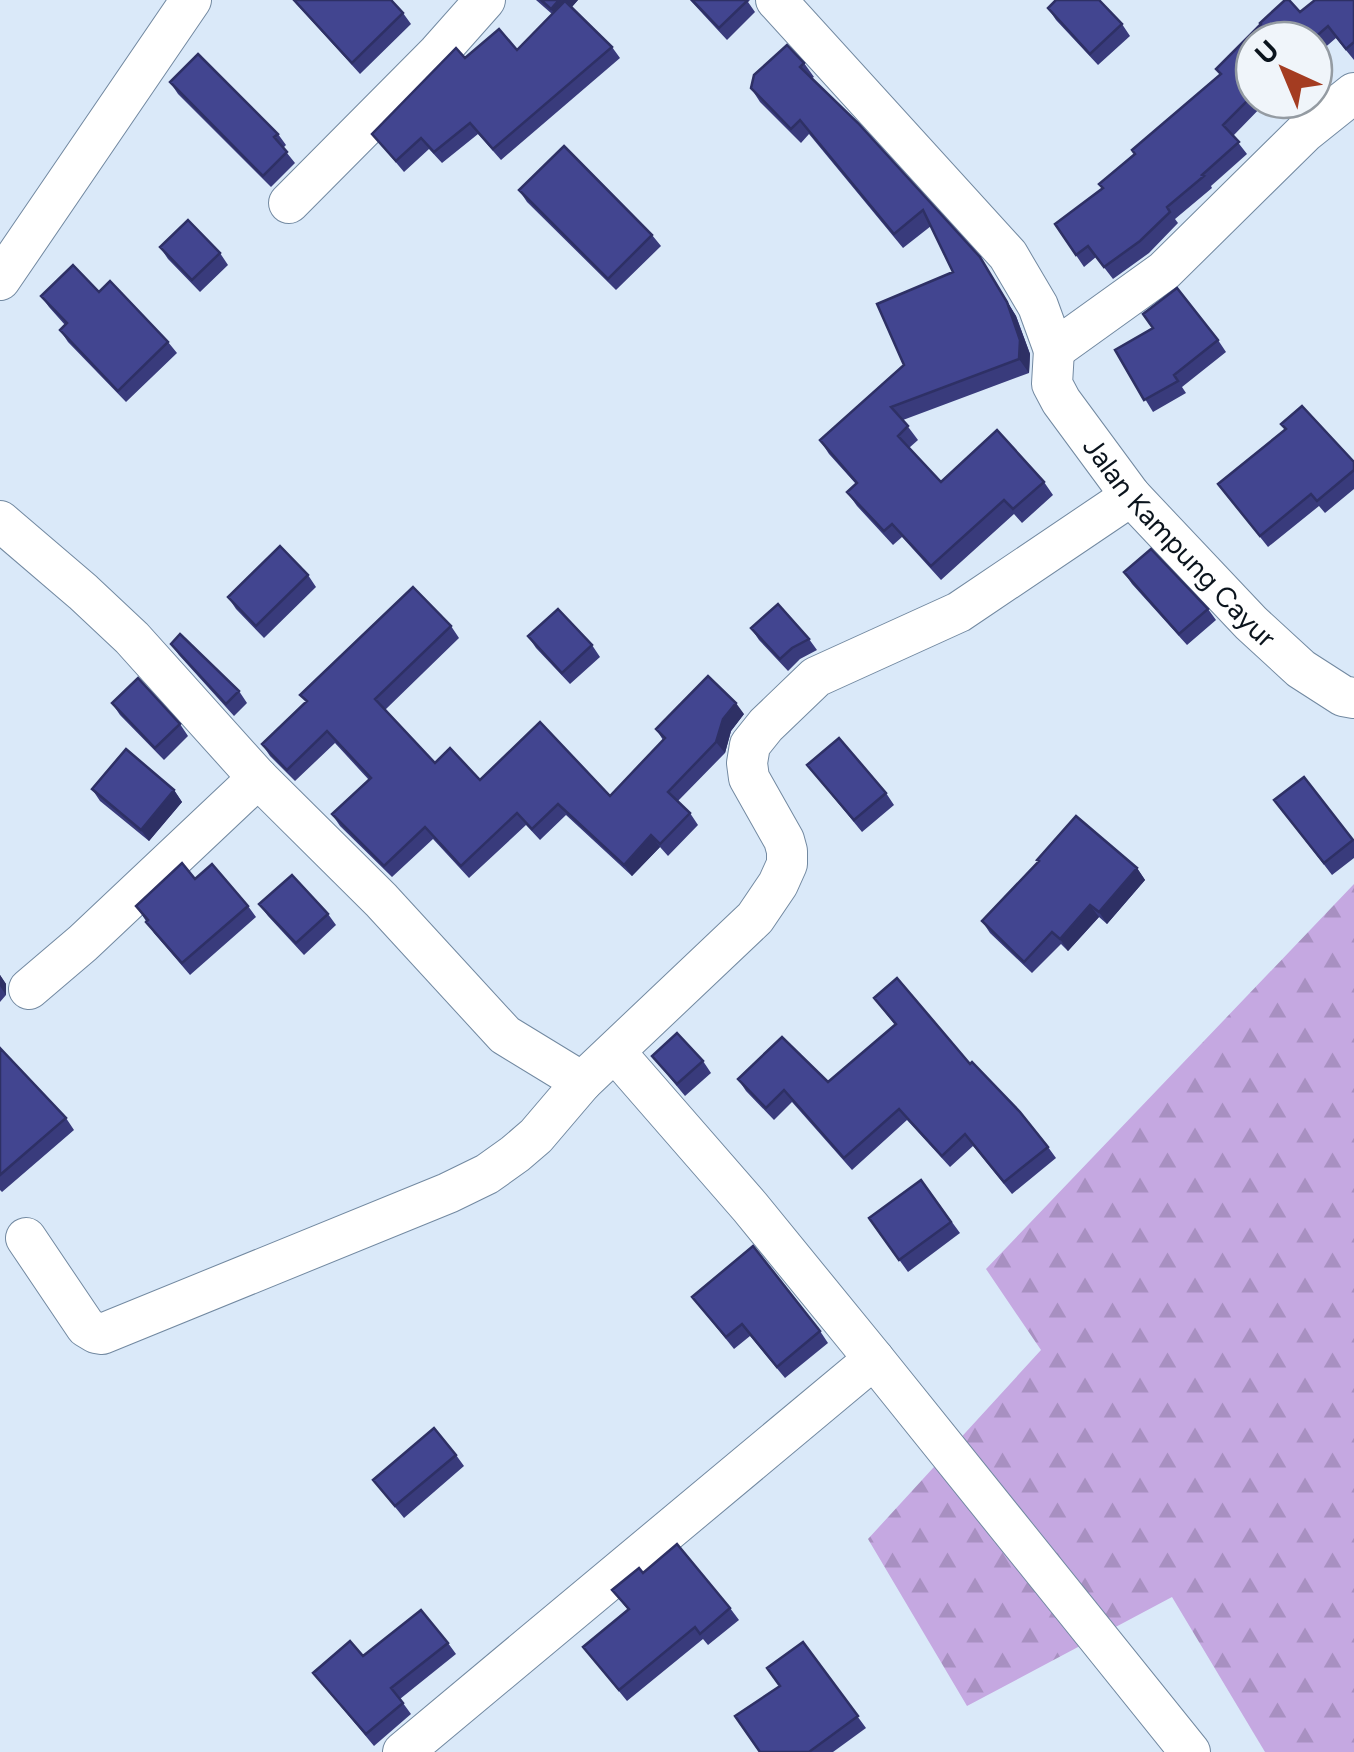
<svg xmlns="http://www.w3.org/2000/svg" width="1354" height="1752" font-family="Figtree,sans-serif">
	<defs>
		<pattern id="forest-firs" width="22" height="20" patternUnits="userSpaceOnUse" patternTransform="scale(2.5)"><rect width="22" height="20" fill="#c5a8e1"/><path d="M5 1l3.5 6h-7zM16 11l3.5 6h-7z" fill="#a890c1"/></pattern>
	</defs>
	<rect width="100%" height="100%" fill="#dae9f9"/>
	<path fill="url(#forest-firs)" d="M1354 884V1752H1265L1172 1597 967 1706 868 1539 1041 1350 986 1269Z"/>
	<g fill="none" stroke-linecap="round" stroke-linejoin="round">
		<g stroke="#7289a1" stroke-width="42">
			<g id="minor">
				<path d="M776 0 1008 255 1038 306 1054 350 1164 271 1305 132 1354 93"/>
				<path d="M289 203 438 53 485 0"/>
				<path d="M0 280 191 0"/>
				<path id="s1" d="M1054 350 1052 384 1061 401 1131 496 1251 623 1301 669 1343 696 1354 698"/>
				<path d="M0 521 83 592 132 638 258 778 381 900 505 1035 582 1082 755 918 778 884 787 864V851L784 840 749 778 747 763 750 745 766 725 816 677 959 612 1131 496"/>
				<path d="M29 989 83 943 258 778"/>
				<path d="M615 1052 750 1207 874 1359 1190 1752"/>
				<path d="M26 1238 86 1327 96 1333 102 1334 448 1193 487 1174 515 1154 536 1136 582 1082"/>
				<path d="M403 1752 874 1359"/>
			</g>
		</g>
		<use href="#minor" stroke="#fff" stroke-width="40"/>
	</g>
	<path fill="#393b7c" d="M293 0 403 13 411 24 360 74Z
		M536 0H578L572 7 612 47 620 58 501 160 478 134 442 163 429 149 404 172 372 134 465 58 517 50 552 14Z
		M690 0H750L748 2 755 12 727 40Z
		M1285 0H1289L1300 12 1315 0H1354V60L1336 38 1314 57V40H1254V100H1268L1233 136 1247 154 1211 186 1212 188 1175 219 1178 223 1149 253 1113 279 1096 257 1084 267 1055 224 1103 188 1099 184 1135 155 1132 150 1220 74 1216 69 1261 24 1260 23Z
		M1048 8 1122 24 1130 36 1098 65 1056 20Z
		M804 63 814 77 812 78 980 257 1016 316 1030 354 1029 373 903 420 918 440 909 448 941 482H1044L1053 495 1022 523 1014 514 941 580 902 537 893 545 857 506 847 492 856 484 829 454 820 440 904 365 953 272 931 226 903 248 809 134 801 143 760 102 751 88Z
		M170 82 278 134 286 145 283 148 295 163 271 187 178 94Z
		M519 190 652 235 661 246 616 290 527 202Z
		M160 247 220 253 228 265 200 292 168 259Z
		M99 292 168 342 177 353 126 402 68 342 60 330 65 325 49 307 41 296Z
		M1218 340 1226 352 1182 387 1186 393 1153 412 1115 350Z
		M1281 424 1354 462V489L1325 513 1319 506 1268 547 1218 484 1285 430Z
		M1124 572 1208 609 1216 620 1187 645 1132 584Z
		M308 575 316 587 264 638 236 609 228 597Z
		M451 626 459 638 385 710 435 763 480 780 610 796 663 740 656 729 744 714 731 731 725 753 678 801 690 813 698 825 668 856 660 847 632 876 566 815 540 840 526 825 469 878 433 839 392 877 340 826 332 814 369 780 335 743 295 781 270 756 262 744 306 702 300 695Z
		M751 628 809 639 817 650 800 659 788 671 759 640Z
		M528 636 592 645 600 657 570 684 536 648Z
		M171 644 239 691 247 703 234 716 179 655Z
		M112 703 180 724 188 736 164 760 120 715Z
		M807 765 886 793 894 805 862 832Z
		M1304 777 1354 841V858L1332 875 1274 800Z
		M92 789 174 790 182 802 149 841 100 801Z
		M1137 868 1145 880 1107 924 1099 917 1068 951 1061 944 1032 973 990 933 982 921Z
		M195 879 248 906 256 917 190 975 154 933 136 906Z
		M259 904 328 914 336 925 304 955 268 916Z
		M0 975 6 984V995L0 1002Z
		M874 998 970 1064 1048 1147 1056 1158 1012 1194 973 1146 950 1167 907 1120 852 1170 792 1102 774 1120 746 1091 738 1079 828 1082 895 1025Z
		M0 1048 66 1118 74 1130 2 1192 0 1190Z
		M652 1056 703 1061 711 1073 685 1096Z
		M921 1180 960 1233 908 1272 869 1218Z
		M692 1297 820 1331 828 1343 785 1378 750 1336 734 1349Z
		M456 1455 464 1466 404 1518 373 1480Z
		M643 1573 730 1608 739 1620 708 1645 703 1639 627 1701 583 1647 628 1610 612 1590Z
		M803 1642 866 1728 833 1752H760L780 1686Z
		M448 1643 456 1654 400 1699 411 1714 374 1746 313 1673 363 1656Z"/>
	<path fill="#2e3065" d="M559 0H578L559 21 551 9Z
		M980 257 1016 316 1030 354 1029 373 1019 359Z
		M736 703 744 714 731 731 725 753 716 742 723 719Z
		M174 790 182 802 149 841 141 830Z
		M651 835 660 847 632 876 624 865Z
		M1137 868 1145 880 1107 924 1099 912Z
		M1090 905 1099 917 1068 951 1060 939Z
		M0 975 6 984V995L0 986Z"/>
	<path fill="#424590" stroke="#2e3065" stroke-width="2.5" d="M294 0H391L403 13 352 63Z
		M541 0H559L551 9Z
		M692 0H746L747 1 719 28Z
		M1056 0H1099L1122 24 1090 54 1048 8Z
		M1285 0H1289L1300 12 1315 0H1354V42L1346 49 1328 26 1312 40H1254V94L1223 125 1239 142 1202 175 1204 176 1167 207 1170 212 1140 241 1104 267 1088 246 1076 255 1055 224 1103 188 1099 184 1135 154 1132 150 1221 74 1216 69 1261 24 1260 23Z
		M565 1 612 47 493 149 470 123 434 152 421 138 396 161 372 134 456 48 465 58 499 29 517 50Z
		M787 45 804 63 800 67 858 123 980 257 1007 302 1020 340 1019 359 891 407 908 426 898 436 941 482 997 430 1044 482 1013 509 1004 500 931 566 892 524 884 531 847 492 857 483 820 440 904 365 877 304 953 272 923 210 894 234 800 120 791 129 751 88 754 75Z
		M198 54 278 134 274 137 287 152 263 176 170 82Z
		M564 146 652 235 608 279 519 190Z
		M188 220 220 253 192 280 160 247Z
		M73 265 99 292 110 281 168 342 118 391 60 330 67 323 41 296Z
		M1177 288 1218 340 1174 375 1178 381 1144 400 1115 350 1153 328 1143 314Z
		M1302 406 1354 462V470L1317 501 1311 494 1260 536 1218 484 1286 429 1281 424Z
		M280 546 308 575 256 626 228 597Z
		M1151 549 1208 609 1179 634 1124 572Z
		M413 587 451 626 375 699 435 763 450 748 480 780 540 722 610 796 665 738 656 729 708 676 736 703 723 719 716 742 668 792 690 813 660 844 651 835 624 865 558 804 532 829 517 813 461 866 425 827 384 866 332 814 371 778 327 731 287 770 262 744 307 701 300 695Z
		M778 604 809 639 792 648 780 659 751 628Z
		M558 609 592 645 562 673 528 636Z
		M180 634 239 691 226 704 171 644Z
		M138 678 180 724 155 748 112 703Z
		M839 738 886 793 854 820 807 765Z
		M126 749 174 790 141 830 92 789Z
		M1304 777 1353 840 1324 863 1274 800Z
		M1076 816 1137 868 1099 912 1090 905 1060 939 1052 932 1024 962 982 921 1039 861 1037 860Z
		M182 863 195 879 212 864 248 906 182 963 146 922 148 920 136 906Z
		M292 875 328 914 296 943 259 904Z
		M897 978 970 1064 972 1062 1020 1112 1048 1147 1004 1182 965 1134 942 1156 899 1109 844 1158 784 1090 766 1108 738 1079 782 1037 828 1082 896 1024 874 998Z
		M677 1033 703 1061 677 1084 652 1056Z
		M0 1048 66 1118 0 1175Z
		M921 1180 951 1222 899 1260 869 1218Z
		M753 1246 820 1331 777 1367 742 1324 726 1337 692 1297Z
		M434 1428 456 1455 395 1506 373 1480Z
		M677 1544 730 1608 700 1634 695 1627 619 1690 583 1647 629 1609 612 1590 639 1568 643 1573Z
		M421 1610 448 1643 391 1688 403 1703 366 1734 313 1673 350 1641 363 1656Z
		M803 1642 858 1716 809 1752H760L735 1716 780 1686 767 1668Z"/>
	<g text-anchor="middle" stroke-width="10" stroke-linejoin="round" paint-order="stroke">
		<g font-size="28" fill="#0b141d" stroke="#f0f5fa">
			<text dy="10" stroke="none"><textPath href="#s1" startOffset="238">Jalan Kampung Cayur</textPath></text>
		</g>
	</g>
	<g transform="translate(1284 70) rotate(316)"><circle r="48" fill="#f0f5fa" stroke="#949ba2" stroke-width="2.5"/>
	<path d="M0-8L18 38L0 25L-18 38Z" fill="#a43c21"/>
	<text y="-15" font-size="28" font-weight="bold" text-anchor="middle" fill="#0b141d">U</text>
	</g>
</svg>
